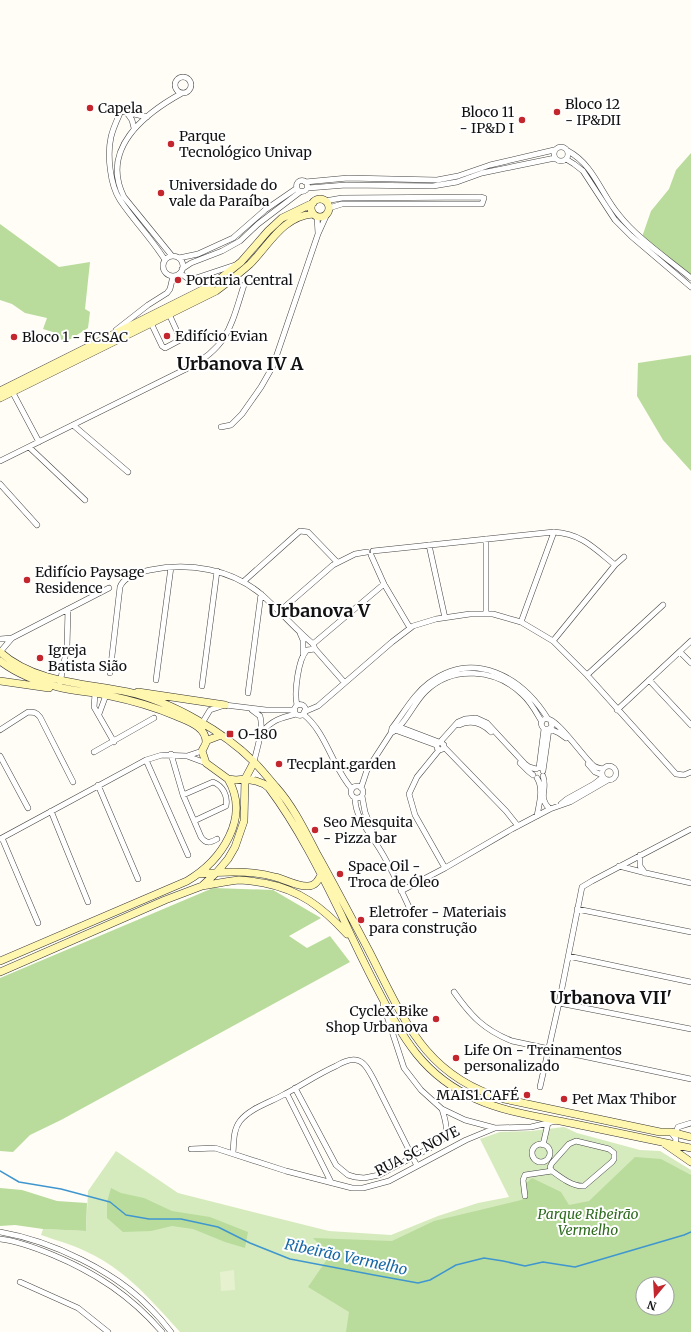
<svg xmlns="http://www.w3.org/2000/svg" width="691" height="1332" font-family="Merriweather,serif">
	<rect width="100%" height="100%" fill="#fffdf5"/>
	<path fill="#d5ebbd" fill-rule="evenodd" d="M564 1127 577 1133 640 1150 660 1151 691 1170V1326L585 1332H180C152 1301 124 1268 85 1251 71 1244 55 1240 41 1235L43 1229 86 1231 88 1191 116 1151 178 1193 329 1231 391 1235 438 1216 478 1203 509 1197 480 1139 500 1132 531 1131ZM643 1284H667V1308H643Z"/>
	<path fill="#b9dc9c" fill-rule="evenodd" d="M691 153V276L642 237 651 211 669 189 676 170Z
		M0 224 59 267 90 262 85 309 90 312 88 328 64 343 56 333 43 329 47 318 25 313 12 304 0 300Z
		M691 355V471L663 440 637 396 638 363Z
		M213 888 273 890 321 918 289 936 307 948 330 936 350 962 61 1120 30 1135 13 1152 0 1151V978Z
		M635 1157 661 1159 691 1175V1332H346L349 1312 308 1287 330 1255 313 1238 392 1241 434 1221 521 1200 527 1197 523 1186 532 1178 561 1192 569 1205 589 1201ZM643 1284H667V1308H643Z
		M0 1188 22 1190 57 1201 87 1203 86 1231 43 1229 15 1225 0 1226Z
		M111 1188 121 1193 144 1198 172 1211 210 1217 248 1232 245 1248 225 1242 193 1229 172 1226 151 1231 123 1232 107 1218V1202Z"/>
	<path fill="#e6f2cf" d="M234 1270 235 1290 221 1291 220 1272Z"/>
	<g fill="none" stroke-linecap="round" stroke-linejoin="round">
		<path stroke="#3f96cf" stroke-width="1.5" d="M0 1171 19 1182 61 1189 110 1202 126 1215 149 1219H181L218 1227 250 1243 290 1259 374 1275 418 1283 430 1280 456 1265 484 1258 503 1261 525 1266 543 1262 575 1267 684 1235 691 1232"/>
		<g stroke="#444" stroke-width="6">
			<path id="street" d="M175 85a8 8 0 1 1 16 0a8 8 0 1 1-16 0Z
				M127 113 132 120 134 128
				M147 117 121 111C117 120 113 128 111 137 107 155 110 185 120 200 134 221 152 239 165 260
				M554 154a7 7 0 1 1 14 0a7 7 0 1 1-14 0Z
				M568 151C594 165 601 194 619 215 637 238 668 259 691 278
				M566 159 574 164 583 171 615 220 631 236 691 287
				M296.5 186a5.5 5.5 0 1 1 11 0a5.5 5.5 0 1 1-11 0Z
				M305 182 348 178 437 180 458 176 490 165 554 150
				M308 188 346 185 433 186 457 182 482 173 555 158
				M325 201 342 198 480 197 484 198 482 204H342L329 208
				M317 217 318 233
				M172 256 124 197C100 149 144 114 182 93
				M163 266a10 10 0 1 1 20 0a10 10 0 1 1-20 0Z
				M179 258 198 254 233 238 265 210 297 188
				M182 269 191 263 222 251 240 241 258 224 300 192
				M180 273 187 278 193 279 235 265
				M151 323 162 346 165 348 180 340V338L169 314
				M116 330 148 305 167 293 170 289 173 276
				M13 393 39 442
				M73 425 128 472
				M221 427 231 425 242 414 261 387 273 366 318 234 327 214
				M29 447 85 500
				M0 461 188 368C228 347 231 326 244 285
				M0 484 37 525
				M486 539V614
				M429 545 445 618
				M373 551 554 532C582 534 594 548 615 565
				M371 555 384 584 410 628
				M243 582 300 531 308 532 337 562
				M280 611 333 565 355 554 367 552
				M521 622 554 532
				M300 633 303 640V654
				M0 639 12 638 109 588
				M553 641 615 565 624 557
				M313 644 384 584
				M0 652 12 638
				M680 652 691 663
				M110 673 120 587C124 576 140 572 150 570 189 562 232 569 262 595 280 611 295 629 313 644L315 649 344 682
				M587 675 663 605
				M156 680 171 567
				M649 680 691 725
				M60 683 67 647 68 609
				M202 686 217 571
				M248 693 261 594
				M95 694 94 707 114 742
				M294.5 710a5.5 5.5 0 1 1 11 0a5.5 5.5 0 1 1-11 0Z
				M297 705C294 693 298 659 307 650L315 649
				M252 710 260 716C264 730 257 747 254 762
				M617 710 691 641
				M304 712 318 706 392 642 413 626 436 619 470 614H493L521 622 553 641 587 675 676 774 684 775 691 772
				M99 714 106 695
				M303 714C327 733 332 767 352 789
				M551 722 552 726 549 729H544C541 726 539 721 545 719 556 715 584 759 594 766 597 768 599 768 603 769
				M201 725 210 710 225 705 266 710H294
				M459 725C472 719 482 723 491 732
				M397 726 439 742
				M550 729 559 733 566 738
				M0 730 28 712C34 712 36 712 40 717L73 782
				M395 730 436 745
				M261 733C272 720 280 718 296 714
				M391 733C404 727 414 702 426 691 453 665 496 669 522 694 531 702 536 712 542 722
				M440 742 444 745 443 749 440 750 437 748V744L441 741 458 722 465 719 476 718 487 723 525 764 529 767 536 769
				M444 747 506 811 518 826
				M439 750 417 777 409 794 415 815 445 868
				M202 751 187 756 206 763
				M94 752 154 718
				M171 754 183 795 201 837C206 844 210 843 217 839
				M0 756 28 808
				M146 760 188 855
				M520 763 528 771 533 775
				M588 764 595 772 602 775
				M602 773a7 7 0 1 1 14 0a7 7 0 1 1-14 0Z
				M539 768 544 729
				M543 771 549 729
				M543 776C548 790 537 797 550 809
				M537 778C544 789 539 804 537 816
				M98 785 138 879
				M351 792a6 6 0 1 1 12 0a6 6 0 1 1-12 0Z
				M361 788 367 770 391 733 392 728C404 713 413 695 429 683 474 649 522 677 548 719
				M183 795 213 782C223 786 228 796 226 806L194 821
				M362 796 365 812 374 835
				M355 798C355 817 369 832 379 848 391 867 400 888 410 909
				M561 804 567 799 594 784 603 777
				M51 811 88 902
				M2 838 38 923
				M0 839 146 760 162 755 187 756
				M640 855V866L645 873
				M619 866 646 873 691 883
				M401 891 445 868 512 829 550 809 570 802 608 780
				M577 909 691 932
				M568 956 691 982
				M454 992C471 1016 484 1030 512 1041L691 1079
				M559 1003 691 1029
				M383 1004 404 1068 421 1090 442 1109 465 1120 495 1128 531 1127 556 1121
				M540 1087 559 1003 582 887 592 881 691 829
				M295 1088 336 1165 348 1175 355 1177 364 1178 379 1175 439 1143C450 1133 446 1122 442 1109
				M287 1094 331 1182
				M532 1153a9 9 0 1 1 18 0a9 9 0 1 1-18 0Z
				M543 1145 548 1123
				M675 1145 676 1139 671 1132H676L678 1127 691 1123
				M191 1149 215 1148 286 1171 352 1188H363L389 1181 466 1140 495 1128
				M233 1153C234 1142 233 1130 240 1121 250 1108 271 1102 285 1094 302 1085 318 1074 336 1066 341 1063 350 1059 356 1060 365 1061 370 1073 374 1080L417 1166
				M525 1196 523 1180 525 1175 552 1171C560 1177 573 1187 584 1186L612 1162 614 1159V1153L609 1149 576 1141 569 1144 552 1163 550 1167 552 1171
				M0 1232C52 1241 115 1271 151 1309 158 1316 165 1324 171 1332
				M0 1239C18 1241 36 1248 53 1255 96 1273 131 1296 162 1332
				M20 1282 78 1308 108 1332"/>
		</g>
		<g stroke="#333" stroke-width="8">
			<path id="secondary" d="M311 208a9 9 0 1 1 18 0a9 9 0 1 1-18 0Z
				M0 391 212 285 241 262 268 231 282 218 313 203
				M0 398 216 291C228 282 239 274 250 264 269 245 283 216 313 214
				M0 652C35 683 84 683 128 692 170 701 225 732 255 763 262 770 269 779 276 787 293 806 305 831 317 854 335 886 352 919 369 951 404 1019 424 1076 504 1099L660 1132H671L691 1137
				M0 661C17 674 38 682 58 687 73 691 90 692 106 695 130 700 153 706 176 716 187 721 206 726 206 742 206 745 203 748 202 751L206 763 228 779 236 780 245 779 256 781 264 784 269 788C298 827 320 871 341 914 353 940 365 965 378 990 403 1038 423 1076 476 1099 505 1112 539 1117 570 1123 610 1131 651 1140 691 1148
				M0 681 49 688
				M138 692 225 705
				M206 742 208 740 221 735
				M199 874C225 871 250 870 275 877 285 879 297 887 308 886 315 886 318 881 321 875
				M202 886C215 884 227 881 239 880 248 880 256 882 264 883 300 890 322 907 347 934
				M0 961 187 881C221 861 251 818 228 779
				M0 972 165 900 202 886 217 872 228 859 235 847 244 821 245 779 254 762
				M665 1144 691 1162"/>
		</g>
		<use href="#street" stroke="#fff" stroke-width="5"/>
		<use href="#secondary" stroke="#fff6b0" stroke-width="7"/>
	</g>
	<g fill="#c4262e" stroke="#fff" stroke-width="1.5">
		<circle cx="90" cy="108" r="4"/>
		<circle cx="557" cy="112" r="4"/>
		<circle cx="522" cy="120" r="4"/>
		<circle cx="171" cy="144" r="4"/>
		<circle cx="161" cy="193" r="4"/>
		<circle cx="178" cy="280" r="4"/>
		<circle cx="167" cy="336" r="4"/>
		<circle cx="14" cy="337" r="4"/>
		<circle cx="27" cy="580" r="4"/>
		<circle cx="40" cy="658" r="4"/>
		<rect x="226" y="730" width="8" height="8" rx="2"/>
		<circle cx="279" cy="764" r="4"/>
		<circle cx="315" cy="830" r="4"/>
		<circle cx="340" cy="874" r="4"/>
		<circle cx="361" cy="920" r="4"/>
		<circle cx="436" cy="1019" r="4"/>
		<circle cx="456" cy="1058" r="4"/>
		<circle cx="527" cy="1095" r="4"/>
		<circle cx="564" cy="1099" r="4"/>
	</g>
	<g text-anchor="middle" stroke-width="4" stroke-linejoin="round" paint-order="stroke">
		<g font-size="14" fill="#111" stroke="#fff" text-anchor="start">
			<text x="565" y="109">Bloco 12<tspan x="565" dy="16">- IP&amp;DII</tspan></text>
			<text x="98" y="113">Capela</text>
			<text x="514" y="117" text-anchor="end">Bloco 11<tspan x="514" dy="16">- IP&amp;D I</tspan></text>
			<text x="179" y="141">Parque<tspan x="179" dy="16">Tecnológico Univap</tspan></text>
			<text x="169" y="190">Universidade do<tspan x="169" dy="16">vale da Paraíba</tspan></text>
			<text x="186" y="285">Portaria Central</text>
			<text x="175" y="341">Edifício Evian</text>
			<text x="22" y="342">Bloco 1 - FCSAC</text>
			<text x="35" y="577">Edifício Paysage<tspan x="35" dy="16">Residence</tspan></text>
			<text x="48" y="655">Igreja<tspan x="48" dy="16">Batista Sião</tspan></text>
			<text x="238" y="739">O-180</text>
			<text x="287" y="769">Tecplant.garden</text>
			<text x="323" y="827">Seo Mesquita<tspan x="323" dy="16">- Pizza bar</tspan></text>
			<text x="348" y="871">Space Oil -<tspan x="348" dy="16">Troca de Óleo</tspan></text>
			<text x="369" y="917">Eletrofer - Materiais<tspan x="369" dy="16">para construção</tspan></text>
			<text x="428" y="1016" text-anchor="end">CycleX Bike<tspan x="428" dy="16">Shop Urbanova</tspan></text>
			<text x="464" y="1055">Life On - Treinamentos<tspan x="464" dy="16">personalizado</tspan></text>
			<text x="519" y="1100" text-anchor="end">MAIS1.CAFÉ</text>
			<text x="572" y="1104">Pet Max Thibor</text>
		</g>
		<g font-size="14" fill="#111" stroke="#fff">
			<text transform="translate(417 1151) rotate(-27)" y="5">RUA SC NOVE</text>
		</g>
		<g font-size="14" font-style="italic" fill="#2f6b1f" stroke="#fff">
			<text x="588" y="1219">Parque Ribeirão<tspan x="588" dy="16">Vermelho</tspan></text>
		</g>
		<g font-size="15" font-style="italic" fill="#1768a6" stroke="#fff">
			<text transform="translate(346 1257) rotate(12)" y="5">Ribeirão Vermelho</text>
		</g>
		<g font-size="18" font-weight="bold" fill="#111" stroke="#fff">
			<text x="240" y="370">Urbanova IV A</text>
			<text x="319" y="617">Urbanova V</text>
			<text x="611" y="1004">Urbanova VII'</text>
		</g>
	</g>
	<g transform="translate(655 1296) rotate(198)"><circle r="19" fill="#ffffff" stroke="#a0a0a0"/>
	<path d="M0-3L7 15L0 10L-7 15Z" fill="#c4262e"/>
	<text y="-6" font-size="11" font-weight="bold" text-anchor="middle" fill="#111111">N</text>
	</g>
</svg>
